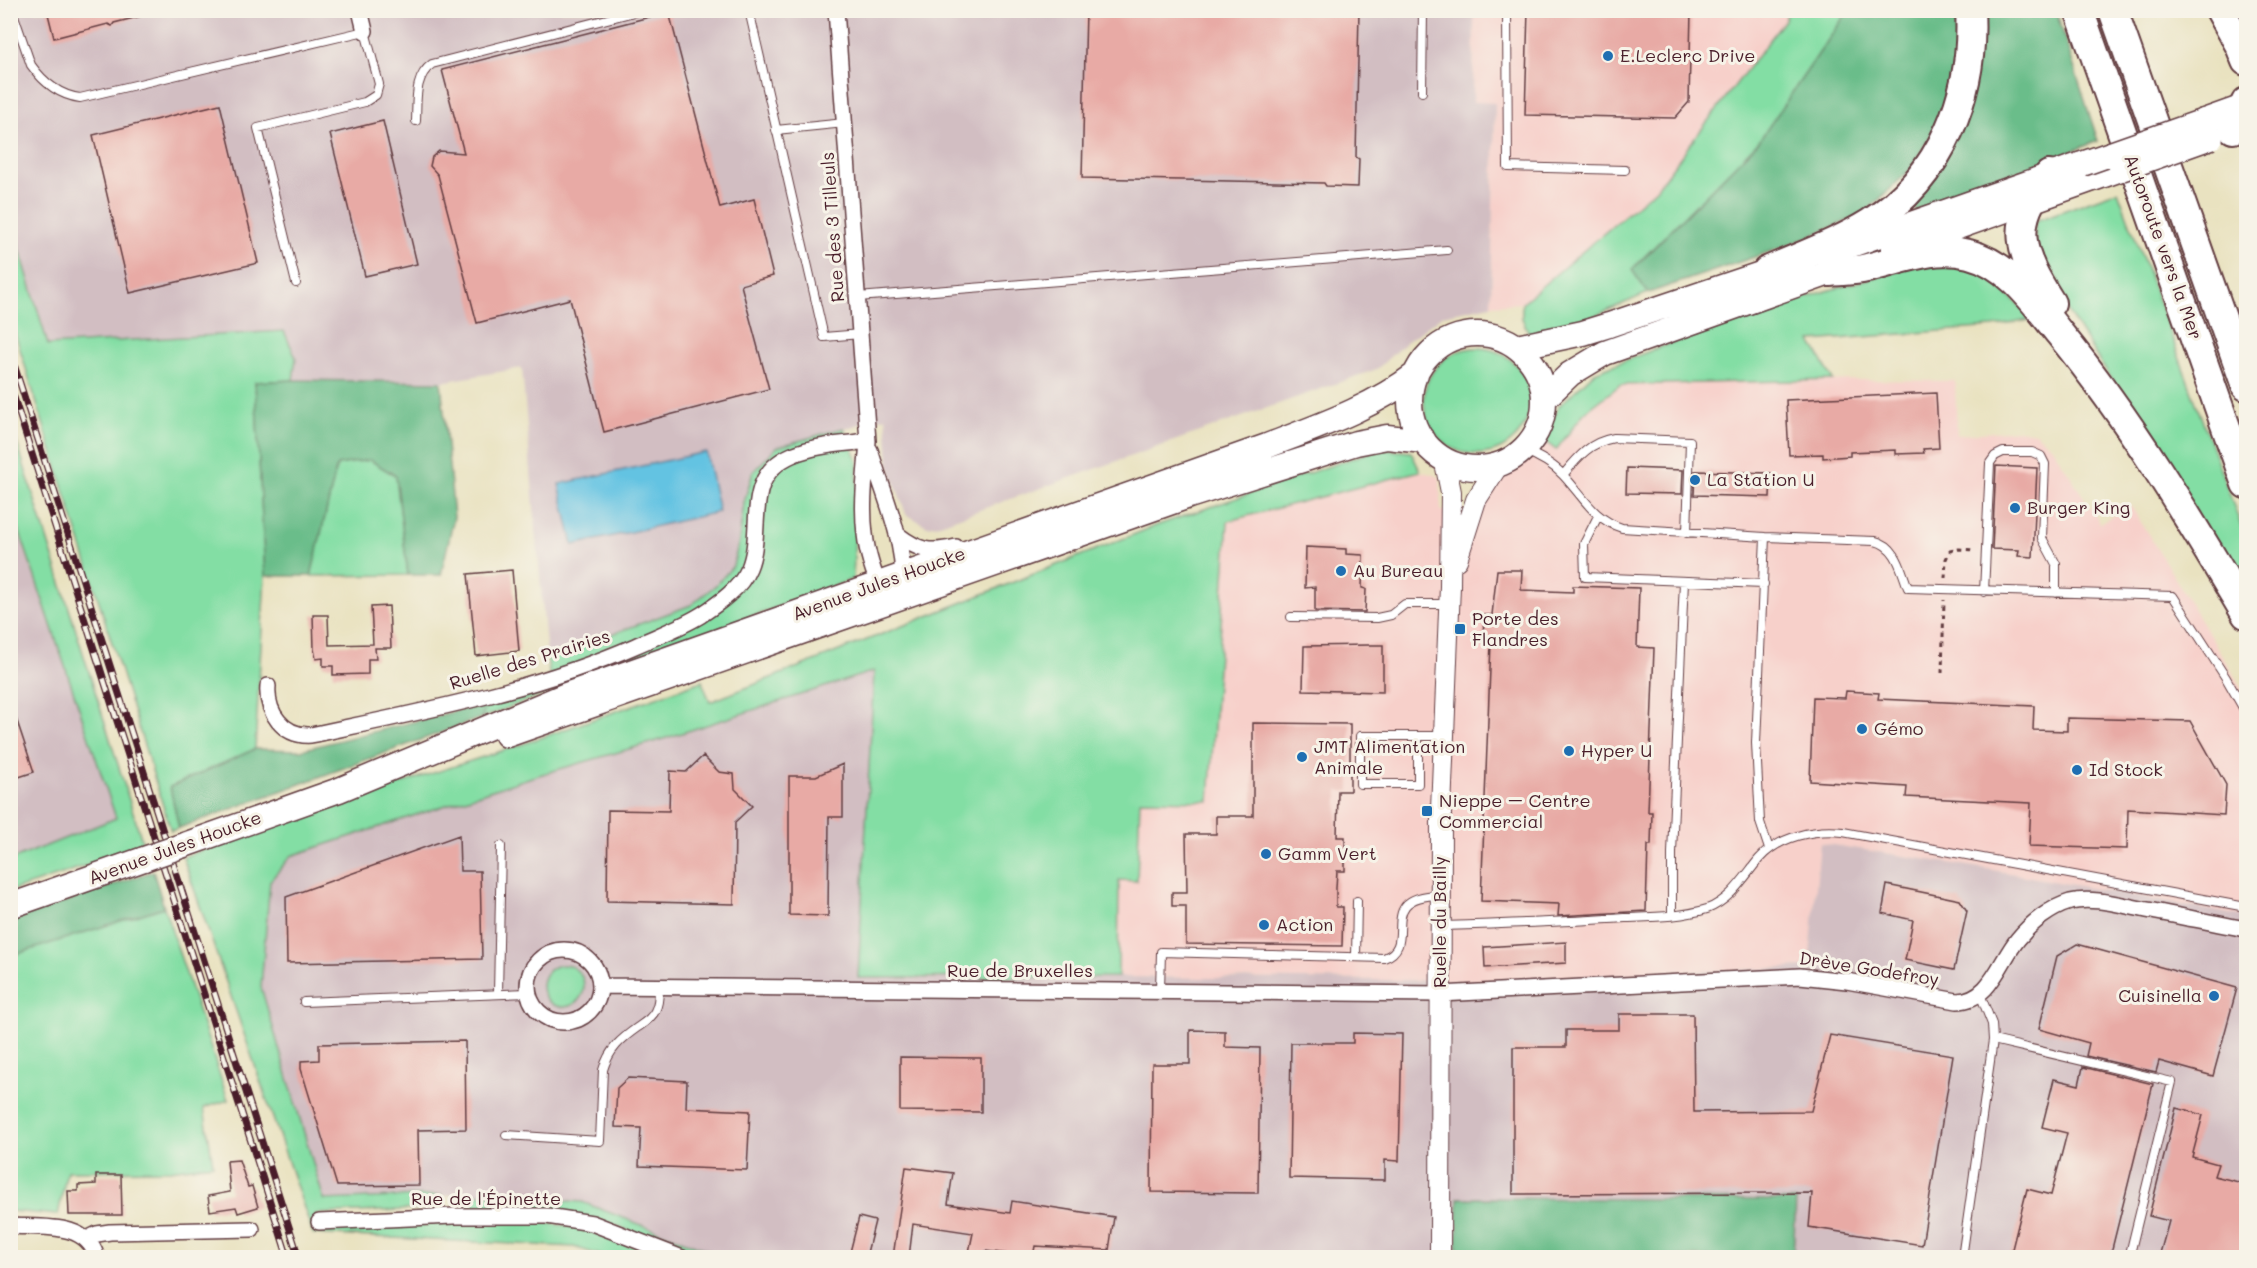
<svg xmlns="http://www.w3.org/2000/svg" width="2257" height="1268" font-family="Mali,sans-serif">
	<rect width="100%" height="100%" fill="#f7f3e8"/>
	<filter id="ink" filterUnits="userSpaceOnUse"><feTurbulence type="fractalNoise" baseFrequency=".0167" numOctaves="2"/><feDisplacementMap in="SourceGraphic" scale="12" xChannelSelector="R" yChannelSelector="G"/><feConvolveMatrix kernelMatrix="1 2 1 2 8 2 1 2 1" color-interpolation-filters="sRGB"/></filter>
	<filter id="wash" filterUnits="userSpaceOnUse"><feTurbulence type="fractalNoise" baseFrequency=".008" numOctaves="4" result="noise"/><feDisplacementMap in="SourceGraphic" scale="24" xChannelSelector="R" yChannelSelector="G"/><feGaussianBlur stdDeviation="1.35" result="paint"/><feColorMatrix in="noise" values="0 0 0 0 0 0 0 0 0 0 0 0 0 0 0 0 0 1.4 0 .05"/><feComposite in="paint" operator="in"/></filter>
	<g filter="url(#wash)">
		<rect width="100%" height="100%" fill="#e9e2c0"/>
		<path fill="#f7d0ca" d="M1474 11H1788L1785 20 1656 189 1522 303 1491 305 1495 103H1473Z
			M1860 380 1955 381 1957 435 2018 430 2035 433 2052 447 2100 523 2131 506 2246 695V917L1987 869 1820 843 1809 967 1463 981 1118 977 1119 880H1137L1140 799 1209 800 1228 521 1420 471 1440 477 1441 511 1480 510 1502 478 1525 460 1543 440 1556 449 1584 413 1620 385Z"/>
		<path fill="#d2bec2" d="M11 11H1474L1473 102 1495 103 1491 305 1443 315 1406 342 1377 369 940 524 927 526 906 514 889 467 886 417 777 447 739 541 733 566 716 585 691 605 547 658 522 368 441 382 293 380 296 358 284 331 48 345 11 216Z
			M10 506 116 818 11 860H10Z
			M874 671 858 978 1118 977 1463 981 1809 967 1820 843 1987 869 2246 917V1257H725L582 1202 475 1194 324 1201 261 987 270 881 291 856 532 777 657 741Z"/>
		<path fill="#83dea4" stroke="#667e68" stroke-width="1.5" d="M1788 11H1848L1759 141 1632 269 1648 293 1574 325 1530 336 1522 318V303L1656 189 1785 20Z
			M2118 191 2246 539V600L2182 489 2062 303 2035 248V221Z
			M10 216 48 345 284 331 296 358 293 380 255 382 265 576 255 749 170 787 179 828 171 831 11 321Z
			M1933 260 1984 273 2034 319 1993 327 1811 341 1833 380 1620 385 1584 413 1556 450 1543 440 1559 406 1595 372 1671 343 1820 293Z
			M1424 401a53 53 0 1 1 106 0a53 53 0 1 1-106 0Z
			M11 424 143 844 133 850 11 891V860L116 818 11 506Z
			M844 428 858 462 853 579 481 718 488 703 551 685 547 658 691 605 716 585 733 566 739 541 744 502 753 472 777 447Z
			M1379 449 1411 452 1420 471 1228 521 1209 801 1140 800 1137 881 1119 880 1118 977 858 978 874 671 657 741 532 777 291 856 270 881 261 987 324 1200 442 1195 443 1202 437 1207 423 1209 315 1214 319 1228 524 1221 580 1227 662 1257H606L574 1247 313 1234 183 857 288 820 523 744 702 681 710 702 1158 525Z
			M370 460 396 476 408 575 311 576 337 465Z
			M164 907 228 1100 204 1108 213 1164 170 1170 67 1171 58 1215 11 1211 10 956Z
			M542 986a21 21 0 1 1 42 0a21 21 0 1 1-42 0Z
			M475 1194 582 1202 725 1257H696L617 1226 540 1209 464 1208 460 1195Z"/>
		<path fill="#6abd8a" stroke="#5a6e5a" stroke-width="1.5" d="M1848 11H1955L1956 50 1952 81 1943 115 1911 169 1864 214 1784 247 1648 293 1632 270 1759 141Z
			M1980 11H2056L2098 141 1916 211 1911 203Z
			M293 380 441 382 454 517 441 575H408L396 476 370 460 337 465 311 576H265L255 382Z
			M488 703 481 718 179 828 170 787 255 749 301 750Z
			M153 871 164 907 11 956V921Z
			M1458 1198 1796 1200 1793 1257H1457Z"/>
		<path fill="#63c3e2" stroke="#567186" stroke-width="1.5" d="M706 452 719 512 573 545 559 484Z"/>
		<g id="blocks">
			<path fill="#e8aaa5" d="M47 10H141L142 16 114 23 112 26 108 24 54 38Z
				M1086 10H1359L1356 157 1359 159 1358 187 1326 186 1324 183 1082 178Z
				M1528 10H1691L1689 102 1675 118 1525 115Z
				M669 12 720 208 754 199 773 276 741 285 769 389 604 432 570 299 477 323 438 175 430 166 432 157 439 151 464 153 442 70Z
				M220 104 258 263 130 293 93 135Z
				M383 121 417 264 365 276 330 134Z
				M1936 393 1939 448 1923 449 1924 453 1896 454V450L1850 452V456L1823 458V454L1789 455 1786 400Z
				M1996 466 2037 468 2033 557 2018 556 2019 550 1992 549Z
				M1627 468 1683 470 1682 494 1626 493Z
				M1695 471 1771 473 1770 497 1694 495Z
				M1306 547 1346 549V554L1363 555 1362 588 1366 589 1365 612 1315 611V587L1305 588Z
				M512 570 519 651 476 656 468 574Z
				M1497 570H1522L1521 590 1573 592V586L1639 588 1637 647 1654 648 1648 812H1652L1651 845H1648L1646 911 1558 916 1559 904 1481 901 1491 643 1483 642 1484 615H1492Z
				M389 606 391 648H375L376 659H368V674L333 675V666H323V658L316 659 314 649 313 615H328L329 645 373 644 371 607Z
				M1370 645H1383V692L1303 690 1304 646Z
				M1846 691 1879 693 1878 699 2034 706 2033 730 2067 731V718L2190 721 2226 785 2224 815 2128 809 2127 849 2029 846 2031 803 1906 797 1907 787 1810 781 1813 697 1845 698Z
				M10 709H13L34 772 10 780Z
				M1253 723 1350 724V791H1338L1337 837H1345V871H1337L1336 888V907H1343L1342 946 1186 944V906H1172V892H1187L1186 834H1216V816H1253Z
				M703 756 719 772 734 774 735 789 752 806 735 822 734 904 607 901 608 810 669 811 670 771 686 772Z
				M843 764V817H829L828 916 789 915V776H816Z
				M459 835 460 871H480L482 959 287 963 286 897Z
				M1887 885 1960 900 1967 911 1954 970 1905 960 1913 920 1882 913Z
				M1566 942V963L1485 968 1484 947Z
				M2077 944 2237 988 2213 1076 2159 1061 2156 1072 2086 1056 2089 1043 2039 1029 2057 956Z
				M1619 1014H1693L1694 1112 1811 1111 1830 1035 1953 1055 1922 1245 1809 1227 1812 1193 1513 1194V1047H1566V1030H1619Z
				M1190 1030 1225 1031V1047L1260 1048 1258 1193 1151 1192 1152 1064H1190Z
				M1353 1033 1402 1034 1399 1161 1385 1160V1180L1289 1178 1291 1043H1353Z
				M465 1041 466 1129 418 1130 419 1185 337 1186 301 1069V1061L319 1060V1044Z
				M900 1057 981 1058V1112L900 1111Z
				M2083 1067 2153 1084 2110 1257H2010L2027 1189 2051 1195 2067 1133 2042 1127 2054 1079 2079 1085Z
				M628 1078 687 1081 686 1108 750 1111 747 1170 639 1166 641 1128 615 1127 617 1088Z
				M2176 1108 2203 1115 2192 1157 2218 1164 2214 1176 2247 1184V1257H2159L2169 1221 2149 1216Z
				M239 1160 248 1187 252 1186 258 1207 238 1213 236 1207 210 1211 208 1196 230 1192 227 1161Z
				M906 1167 953 1173 948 1204 1010 1213 1012 1201 1114 1217 1109 1250 1035 1246 1033 1257 986 1251 985 1257H968L973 1233 913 1224 909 1257H893Z
				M96 1175H121L122 1215H69L68 1191H78V1185L96 1184Z
				M859 1217 875 1221 866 1257 849 1256Z"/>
		</g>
	</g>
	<g filter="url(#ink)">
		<use href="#blocks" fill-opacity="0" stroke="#623c41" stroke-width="1.5"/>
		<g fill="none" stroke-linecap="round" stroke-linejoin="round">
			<g stroke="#623c41" stroke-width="10">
				<path id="service" d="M12 10 31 65C43 82 58 95 80 98L365 31 379 84 376 95 365 102 258 128 296 283
					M749 10 824 337 861 334
					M1507 10 1508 167 1625 170
					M1422 92 1423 10
					M416 121C417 100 414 77 432 64L642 10
					M776 130 845 123
					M858 297 1447 250
					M1523 450C1538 456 1552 463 1563 475 1583 496 1593 519 1622 528L1765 537 1875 541C1897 546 1901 570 1908 588L2173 596 2226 678 2246 713
					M1563 475C1578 457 1590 442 1614 438L1690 441 1687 533
					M1598 516 1584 544 1585 577 1764 584
					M1765 537 1756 743 1760 822 1769 849
					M1984 592 1990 463 1995 456 2003 452H2032L2041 456 2045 464 2042 538 2056 564V593
					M1291 617 1377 618 1391 615 1405 604H1447
					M1418 736V784H1360V736H1442
					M1672 915V853L1684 581
					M1442 926C1503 924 1564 922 1625 918 1651 917 1682 917 1707 909 1731 900 1744 877 1759 859 1779 836 1815 829 1843 832L2246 907
					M1356 957 1357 901
					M1160 990 1161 952 1384 958C1421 945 1372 896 1440 895
					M498 993 501 846
					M304 1002 528 993
					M1993 1040 2172 1082 2129 1258
					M506 1135 600 1141 603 1070C609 1049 621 1039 638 1027 644 1023 652 1018 655 1011 659 1004 659 995 659 988
					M1962 1258 1993 1040 1992 1024 1980 994"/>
			</g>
			<g stroke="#623c41" stroke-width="18">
				<path id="minor" d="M360 10 365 31
					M836 10 868 441C866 471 861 503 865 534 867 554 874 573 881 592
					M870 450C883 493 904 537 903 583
					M898 535C919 551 930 553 956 547
					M268 686C266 712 283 737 311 735 420 712 532 691 635 646 657 636 680 628 701 615 719 603 741 588 749 568 765 529 741 477 792 455 815 445 843 444 868 441
					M528 986a36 36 0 1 1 72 0a36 36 0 1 1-72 0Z
					M601 986 1440 994 1800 976 1847 981 1957 1001C1991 1000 1999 962 2018 939 2031 923 2050 908 2070 902 2094 896 2123 906 2147 910 2180 916 2213 923 2246 929
					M319 1222 454 1216H547L592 1223 682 1258
					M10 1226C41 1228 87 1221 97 1258
					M87 1239 97 1234 110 1232 252 1229"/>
			</g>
			<g stroke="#623c41" stroke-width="22">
				<path id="tertiary" d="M1457 560 1476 500 1499 464
					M1440 1258 1441 810 1450 586 1451 492 1444 458"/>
			</g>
			<g stroke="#623c41" stroke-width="27">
				<path id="primary" d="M2204 121 2246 106
					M1840 249 2082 164
					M1893 250 2121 169
					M1410 401a67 67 0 1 1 134 0a67 67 0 1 1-134 0Z
					M1517 347 1583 333 1609 325 1784 266
					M1544 399 1570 374 1605 353 1846 267
					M507 735 1189 496 1356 443 1387 437 1424 441
					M184 845 339 790 566 695 1267 446C1319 426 1372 408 1416 374
					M10 906 144 859"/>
			</g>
			<g stroke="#623c41" stroke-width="32">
				<path id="motorway" d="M2079 10 2246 484
					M2113 10 2246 386
					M2220 10 2240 46 2246 61
					M2233 129 2246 102
					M2049 175C2007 224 2020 254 2051 303
					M1767 271C1801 256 1838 243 1870 223 1942 177 1975 93 1970 10
					M1830 272C1842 271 1855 271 1867 268 1902 260 1932 245 1969 254 2009 264 2035 303 2060 334 2131 421 2189 518 2246 614"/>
			</g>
			<path stroke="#623c41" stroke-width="3" stroke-dasharray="4.5 4.5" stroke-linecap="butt" d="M1945 578 1946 559 1950 551 1959 549 1975 550
				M1942 673 1944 600"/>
			<use href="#service" stroke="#fff" stroke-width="8"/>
			<use href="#minor" stroke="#fff" stroke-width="15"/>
			<use href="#tertiary" stroke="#fff" stroke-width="20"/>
			<use href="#primary" stroke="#fff" stroke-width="24"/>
			<use href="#motorway" stroke="#fff" stroke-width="28"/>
			<g stroke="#4a1f2b" stroke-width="7">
				<path id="rail" d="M10 352 299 1258
					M10 385 288 1258"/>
			</g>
			<use href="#rail" stroke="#f7f3e8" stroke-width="4.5" stroke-dasharray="14" stroke-linecap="butt"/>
			<g stroke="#623c41" stroke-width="27" stroke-linecap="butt">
				<path id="primary-bridge" d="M2082 164 2204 121
					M2121 169 2211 137
					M144 859 184 845"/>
			</g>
			<use href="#primary-bridge" stroke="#fff" stroke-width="24"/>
		</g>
	</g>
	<g fill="#1f6fb2" stroke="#f7f3e8" stroke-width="2">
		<circle cx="1608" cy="56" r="6"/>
		<circle cx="1695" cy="480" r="6"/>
		<circle cx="2015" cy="508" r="6"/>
		<circle cx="1341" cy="571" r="6"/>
		<rect x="1454" y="623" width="12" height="12" rx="3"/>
		<circle cx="1862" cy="729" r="6"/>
		<circle cx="1569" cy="751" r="6"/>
		<circle cx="1302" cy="757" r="6"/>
		<circle cx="2077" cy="770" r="6"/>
		<rect x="1421" y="805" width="12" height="12" rx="3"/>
		<circle cx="1266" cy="854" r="6"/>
		<circle cx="1264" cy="925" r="6"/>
		<circle cx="2214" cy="996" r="6"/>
	</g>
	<g text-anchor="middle" stroke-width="6" stroke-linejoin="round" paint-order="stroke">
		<g font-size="18" fill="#4a1f2b" stroke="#f7f3e8" text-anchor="start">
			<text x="1620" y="62">E.Leclerc Drive</text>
			<text x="1707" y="486">La Station U</text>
			<text x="2027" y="514">Burger King</text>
			<text x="1353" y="577">Au Bureau</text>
			<text x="1472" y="625">Porte des<tspan x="1472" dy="21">Flandres</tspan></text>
			<text x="1874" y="735">Gémo</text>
			<text x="1314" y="753">JMT Alimentation<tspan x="1314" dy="21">Animale</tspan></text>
			<text x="1581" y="757">Hyper U</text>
			<text x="2089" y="776">Id Stock</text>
			<text x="1439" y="807">Nieppe – Centre<tspan x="1439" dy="21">Commercial</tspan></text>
			<text x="1278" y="860">Gamm Vert</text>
			<text x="1276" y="931">Action</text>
			<text x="2202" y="1002" text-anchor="end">Cuisinella</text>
		</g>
		<g font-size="18" fill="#4a1f2b" stroke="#f7f3e8">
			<text transform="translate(833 227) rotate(-94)" y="6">Rue des 3 Tilleuls</text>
			<text transform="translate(2163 247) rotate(70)" y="6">Autoroute vers la Mer</text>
			<text transform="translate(879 584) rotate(-20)" y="6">Avenue Jules Houcke</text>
			<text transform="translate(530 660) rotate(-17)" y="6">Ruelle des Prairies</text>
			<text transform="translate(175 848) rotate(-20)" y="6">Avenue Jules Houcke</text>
			<text transform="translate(1440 922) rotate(-90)" y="6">Ruelle du Bailly</text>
			<text transform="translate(1869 969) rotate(9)" y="6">Drève Godefroy</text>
			<text x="1020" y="977">Rue de Bruxelles</text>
			<text x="486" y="1205">Rue de l'Épinette</text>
		</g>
	</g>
	<rect width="2257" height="1268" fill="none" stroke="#f7f3e8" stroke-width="36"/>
</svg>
